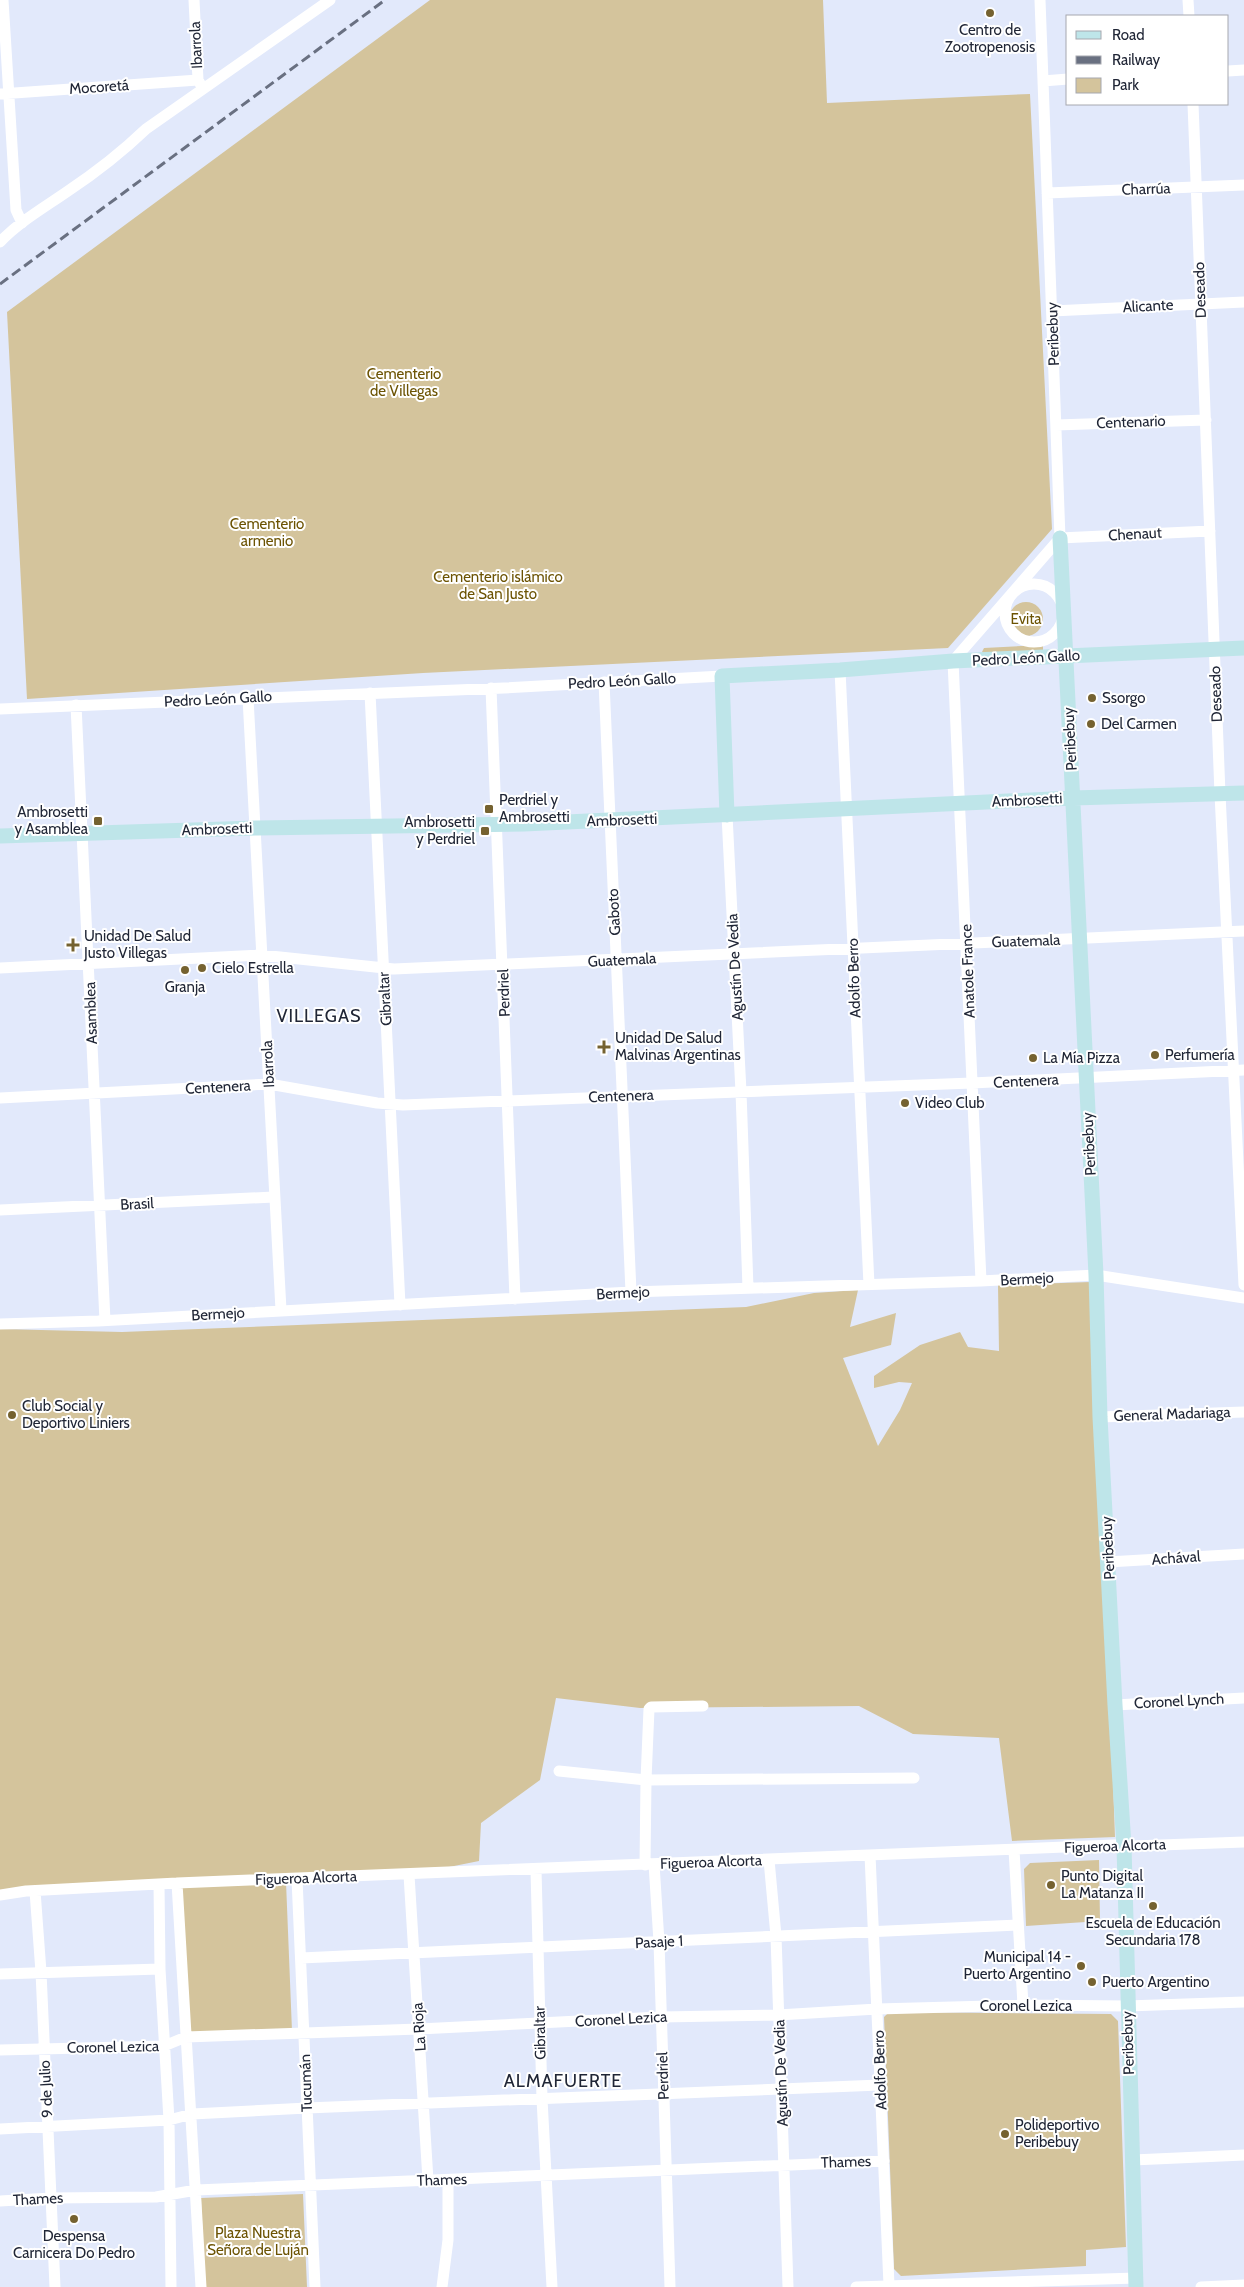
<svg xmlns="http://www.w3.org/2000/svg" width="1244" height="2287" font-family="Cabin,sans-serif">
	<rect width="100%" height="100%" fill="#e2e9fb"/>
	<path fill="#d4c49c" d="M430 0H823L827 103 1030 94 1052 529 948 648 423 673 27 699 7 312Z
		M1009 619a17 17 0 1 1 34 0a17 17 0 1 1-34 0Z
		M1043 645V652L984 654 982 652 984 648Z
		M1091 1282 1107 1617 1115 1837 1012 1841 999 1738 913 1734 859 1706 640 1708 556 1698 540 1780 481 1823 479 1861 409 1875 0 1895V1329L122 1332 746 1307 814 1293 858 1290 850 1327 896 1313 891 1345 843 1358 878 1446 900 1410 912 1383 899 1382 874 1388V1376L920 1345 960 1332 968 1347 999 1351 998 1285Z
		M1099 1860 1100 1921 1026 1926 1024 1869 1030 1863Z
		M286 1882 292 2031 188 2036 181 1887Z
		M889 2012 1111 2014 1118 2021 1126 2247 1086 2250V2266L901 2276 894 2269 884 2017Z
		M303 2194 307 2287H205L201 2198Z"/>
	<g fill="none" stroke-linecap="round" stroke-linejoin="round">
		<path stroke="#fff" stroke-width="11" d="M3 0 16 210 22 223
			M194 0 198 80 202 87
			M1040 0 1060 538
			M1188 0 1189 16
			M1228 71 1244 70
			M1043 81 1068 79
			M0 94 198 80
			M1193 104 1220 794 1244 1285
			M1047 193 1244 185
			M0 242C19 222 45 207 68 191 95 173 122 152 146 129L330 0
			M1052 311 1244 302
			M1056 425 1206 420
			M1060 538 1210 531
			M1005 613a29 29 0 1 1 58 0a29 29 0 1 1-58 0Z
			M840 670 869 1285
			M604 682 631 1292
			M491 688 515 1299
			M370 693 400 1305
			M248 698 281 1310
			M76 705 105 1321
			M0 709 504 688 722 676
			M727 815 741 1092 748 1288
			M0 968 261 955 394 969 1244 931
			M0 1098 269 1084 377 1103 403 1105 972 1083 1244 1070
			M0 1210 274 1197
			M981 1281 953 661 1060 538
			M0 1324 98 1321 631 1292 981 1281 1096 1275 1244 1298
			M1100 1417 1244 1412
			M1108 1562 1244 1554
			M1115 1705 1244 1698
			M559 1771 646 1780 649 1709 651 1707 703 1706
			M1014 1850 1023 2005
			M870 1855 889 2285
			M769 1860 776 1936 788 2287
			M654 1864 659 1942 670 2287
			M645 1865 646 1780 914 1778
			M536 1870 542 2099 552 2287
			M409 1875 428 2180
			M297 1879 315 2287
			M177 1883 201 2287
			M159 1884 160 1969 169 2120 171 2287
			M35 1891 41 1972 55 2287
			M0 1895 26 1891 177 1883 1114 1845 1133 1846 1244 1842
			M301 1958 1018 1925
			M0 1974 160 1969
			M0 2050 164 2046 186 2037 419 2029 660 2017 778 2015 877 2009 1023 2005 1127 2006 1244 2002
			M0 2129 169 2120 192 2114 307 2108 880 2085
			M1133 2160 1244 2155
			M0 2201 51 2198 156 2197 196 2190 884 2161
			M442 2287 448 2240V2180
			M856 2287 1136 2278
			M1201 2287 1244 2285"/>
		<path stroke="#bee5e9" stroke-width="15" d="M1060 538 1096 1275 1100 1417 1115 1705 1124 1846 1136 2287
			M727 815 722 676 840 670 953 661 1244 648
			M0 836 257 828 524 824 1073 798 1244 793"/>
		<path stroke="#697081" stroke-width="3" stroke-dasharray="10 5" stroke-linecap="butt" d="M0 284 385 0"/>
	</g>
	<g fill="#756230" stroke="#fff" stroke-width="2">
		<circle cx="990" cy="13" r="5"/>
		<circle cx="1092" cy="698" r="5"/>
		<circle cx="1091" cy="724" r="5"/>
		<rect x="484" y="804" width="10" height="10" rx="2.5"/>
		<rect x="93" y="816" width="10" height="10" rx="2.5"/>
		<rect x="480" y="826" width="10" height="10" rx="2.5"/>
		<path d="M70.5 937.5h5v5h5v5h-5v5h-5v-5h-5v-5h5z"/>
		<circle cx="202" cy="968" r="5"/>
		<circle cx="185" cy="970" r="5"/>
		<path d="M601.5 1039.5h5v5h5v5h-5v5h-5v-5h-5v-5h5z"/>
		<circle cx="1155" cy="1055" r="5"/>
		<circle cx="1033" cy="1058" r="5"/>
		<circle cx="905" cy="1103" r="5"/>
		<circle cx="12" cy="1415" r="5"/>
		<circle cx="1051" cy="1885" r="5"/>
		<circle cx="1153" cy="1906" r="5"/>
		<circle cx="1081" cy="1966" r="5"/>
		<circle cx="1092" cy="1982" r="5"/>
		<circle cx="1005" cy="2134" r="5"/>
		<circle cx="74" cy="2219" r="5"/>
	</g>
	<g text-anchor="middle" stroke-width="4" stroke-linejoin="round" paint-order="stroke">
		<g font-size="15" fill="#202636" stroke="#fff" text-anchor="start">
			<text x="990" y="35" text-anchor="middle">Centro de<tspan x="990" dy="17">Zootropenosis</tspan></text>
			<text x="1102" y="703">Ssorgo</text>
			<text x="1101" y="729">Del Carmen</text>
			<text x="499" y="805">Perdriel y<tspan x="499" dy="17">Ambrosetti</tspan></text>
			<text x="88" y="817" text-anchor="end">Ambrosetti<tspan x="88" dy="17">y Asamblea</tspan></text>
			<text x="475" y="827" text-anchor="end">Ambrosetti<tspan x="475" dy="17">y Perdriel</tspan></text>
			<text x="84" y="941">Unidad De Salud<tspan x="84" dy="17">Justo Villegas</tspan></text>
			<text x="212" y="973">Cielo Estrella</text>
			<text x="185" y="992" text-anchor="middle">Granja</text>
			<text x="615" y="1043">Unidad De Salud<tspan x="615" dy="17">Malvinas Argentinas</tspan></text>
			<text x="1165" y="1060">Perfumería</text>
			<text x="1043" y="1063">La Mía Pizza</text>
			<text x="915" y="1108">Video Club</text>
			<text x="22" y="1411">Club Social y<tspan x="22" dy="17">Deportivo Liniers</tspan></text>
			<text x="1061" y="1881">Punto Digital<tspan x="1061" dy="17">La Matanza II</tspan></text>
			<text x="1153" y="1928" text-anchor="middle">Escuela de Educación<tspan x="1153" dy="17">Secundaria 178</tspan></text>
			<text x="1071" y="1962" text-anchor="end">Municipal 14 -<tspan x="1071" dy="17">Puerto Argentino</tspan></text>
			<text x="1102" y="1987">Puerto Argentino</text>
			<text x="1015" y="2130">Polideportivo<tspan x="1015" dy="17">Peribebuy</tspan></text>
			<text x="74" y="2241" text-anchor="middle">Despensa<tspan x="74" dy="17">Carnicera Do Pedro</tspan></text>
		</g>
		<g font-size="15" fill="#202636" stroke="#fff">
			<text transform="translate(196 45) rotate(-93)" y="5">Ibarrola</text>
			<text transform="translate(99 87) rotate(-4)" y="5">Mocoretá</text>
			<text transform="translate(1146 189) rotate(-2)" y="5">Charrúa</text>
			<text transform="translate(1200 290) rotate(-92)" y="5">Deseado</text>
			<text transform="translate(1148 306) rotate(-3)" y="5">Alicante</text>
			<text transform="translate(1053 334) rotate(-92)" y="5">Peribebuy</text>
			<text transform="translate(1131 422) rotate(-2)" y="5">Centenario</text>
			<text transform="translate(1135 534) rotate(-3)" y="5">Chenaut</text>
			<text transform="translate(1026 658) rotate(-3)" y="5">Pedro León Gallo</text>
			<text transform="translate(622 681) rotate(-3)" y="5">Pedro León Gallo</text>
			<text transform="translate(1216 694) rotate(-92)" y="5">Deseado</text>
			<text transform="translate(218 699) rotate(-3)" y="5">Pedro León Gallo</text>
			<text transform="translate(1070 739) rotate(-93)" y="5">Peribebuy</text>
			<text transform="translate(1027 800) rotate(-3)" y="5">Ambrosetti</text>
			<text transform="translate(622 820) rotate(-2)" y="5">Ambrosetti</text>
			<text transform="translate(217 829) rotate(-2)" y="5">Ambrosetti</text>
			<text transform="translate(614 912) rotate(-93)" y="5">Gaboto</text>
			<text transform="translate(1026 941) rotate(-2)" y="5">Guatemala</text>
			<text transform="translate(622 960) rotate(-3)" y="5">Guatemala</text>
			<text transform="translate(735 967) rotate(-93)" y="5">Agustín De Vedia</text>
			<text transform="translate(968 971) rotate(-92)" y="5">Anatole France</text>
			<text transform="translate(854 978) rotate(-92)" y="5">Adolfo Berro</text>
			<text transform="translate(504 993) rotate(-92)" y="5">Perdriel</text>
			<text transform="translate(385 999) rotate(-93)" y="5">Gibraltar</text>
			<text transform="translate(91 1013) rotate(-92)" y="5">Asamblea</text>
			<text transform="translate(268 1064) rotate(-93)" y="5">Ibarrola</text>
			<text transform="translate(1026 1081) rotate(-3)" y="5">Centenera</text>
			<text transform="translate(218 1087) rotate(-3)" y="5">Centenera</text>
			<text transform="translate(621 1096) rotate(-2)" y="5">Centenera</text>
			<text transform="translate(1089 1144) rotate(-93)" y="5">Peribebuy</text>
			<text transform="translate(137 1204) rotate(-3)" y="5">Brasil</text>
			<text transform="translate(1027 1279) rotate(-3)" y="5">Bermejo</text>
			<text transform="translate(623 1293) rotate(-3)" y="5">Bermejo</text>
			<text transform="translate(218 1314) rotate(-3)" y="5">Bermejo</text>
			<text transform="translate(1172 1414) rotate(-2)" y="5">General Madariaga</text>
			<text transform="translate(1108 1548) rotate(-93)" y="5">Peribebuy</text>
			<text transform="translate(1176 1558) rotate(-4)" y="5">Achával</text>
			<text transform="translate(1179 1701) rotate(-3)" y="5">Coronel Lynch</text>
			<text transform="translate(1115 1846) rotate(-2)" y="5">Figueroa Alcorta</text>
			<text transform="translate(711 1862) rotate(-2)" y="5">Figueroa Alcorta</text>
			<text transform="translate(306 1878) rotate(-2)" y="5">Figueroa Alcorta</text>
			<text transform="translate(659 1942) rotate(-3)" y="5">Pasaje 1</text>
			<text x="1026" y="2011">Coronel Lezica</text>
			<text transform="translate(621 2019) rotate(-3)" y="5">Coronel Lezica</text>
			<text transform="translate(419 2027) rotate(-94)" y="5">La Rioja</text>
			<text transform="translate(540 2033) rotate(-91)" y="5">Gibraltar</text>
			<text transform="translate(1128 2043) rotate(-92)" y="5">Peribebuy</text>
			<text transform="translate(113 2047) rotate(-1)" y="5">Coronel Lezica</text>
			<text transform="translate(880 2070) rotate(-92)" y="5">Adolfo Berro</text>
			<text transform="translate(781 2073) rotate(-92)" y="5">Agustín De Vedia</text>
			<text transform="translate(663 2076) rotate(-92)" y="5">Perdriel</text>
			<text transform="translate(306 2083) rotate(-92)" y="5">Tucumán</text>
			<text transform="translate(46 2089) rotate(-93)" y="5">9 de Julio</text>
			<text transform="translate(846 2162) rotate(-2)" y="5">Thames</text>
			<text transform="translate(442 2180) rotate(-2)" y="5">Thames</text>
			<text transform="translate(38 2199) rotate(-3)" y="5">Thames</text>
		</g>
		<g font-size="15" fill="#6c5303" stroke="#fff">
			<text x="404" y="379">Cementerio<tspan x="404" dy="17">de Villegas</tspan></text>
			<text x="267" y="529">Cementerio<tspan x="267" dy="17">armenio</tspan></text>
			<text x="498" y="582">Cementerio islámico<tspan x="498" dy="17">de San Justo</tspan></text>
			<text x="1026" y="624">Evita</text>
			<text x="258" y="2238">Plaza Nuestra<tspan x="258" dy="17">Señora de Luján</tspan></text>
		</g>
		<g font-size="18" letter-spacing="1" fill="#202636" stroke="#fff">
			<text x="319" y="1022">VILLEGAS</text>
			<text x="563" y="2087">ALMAFUERTE</text>
		</g>
	</g>
	<rect x="1066" y="15" width="162" height="90" fill="#ffffff" stroke="#a6a8af"/>
	<rect x="1076" y="31" width="25" height="8" fill="#bee5e9" stroke="#a6a8af"/>
	<text x="1112" y="40" font-size="15" fill="#202636">Road</text>
	<rect x="1076" y="56" width="25" height="8" fill="#697081" stroke="#a6a8af"/>
	<text x="1112" y="65" font-size="15" fill="#202636">Railway</text>
	<rect x="1076" y="78" width="25" height="15" fill="#d4c49c" stroke="#a6a8af"/>
	<text x="1112" y="90" font-size="15" fill="#202636">Park</text>
</svg>
